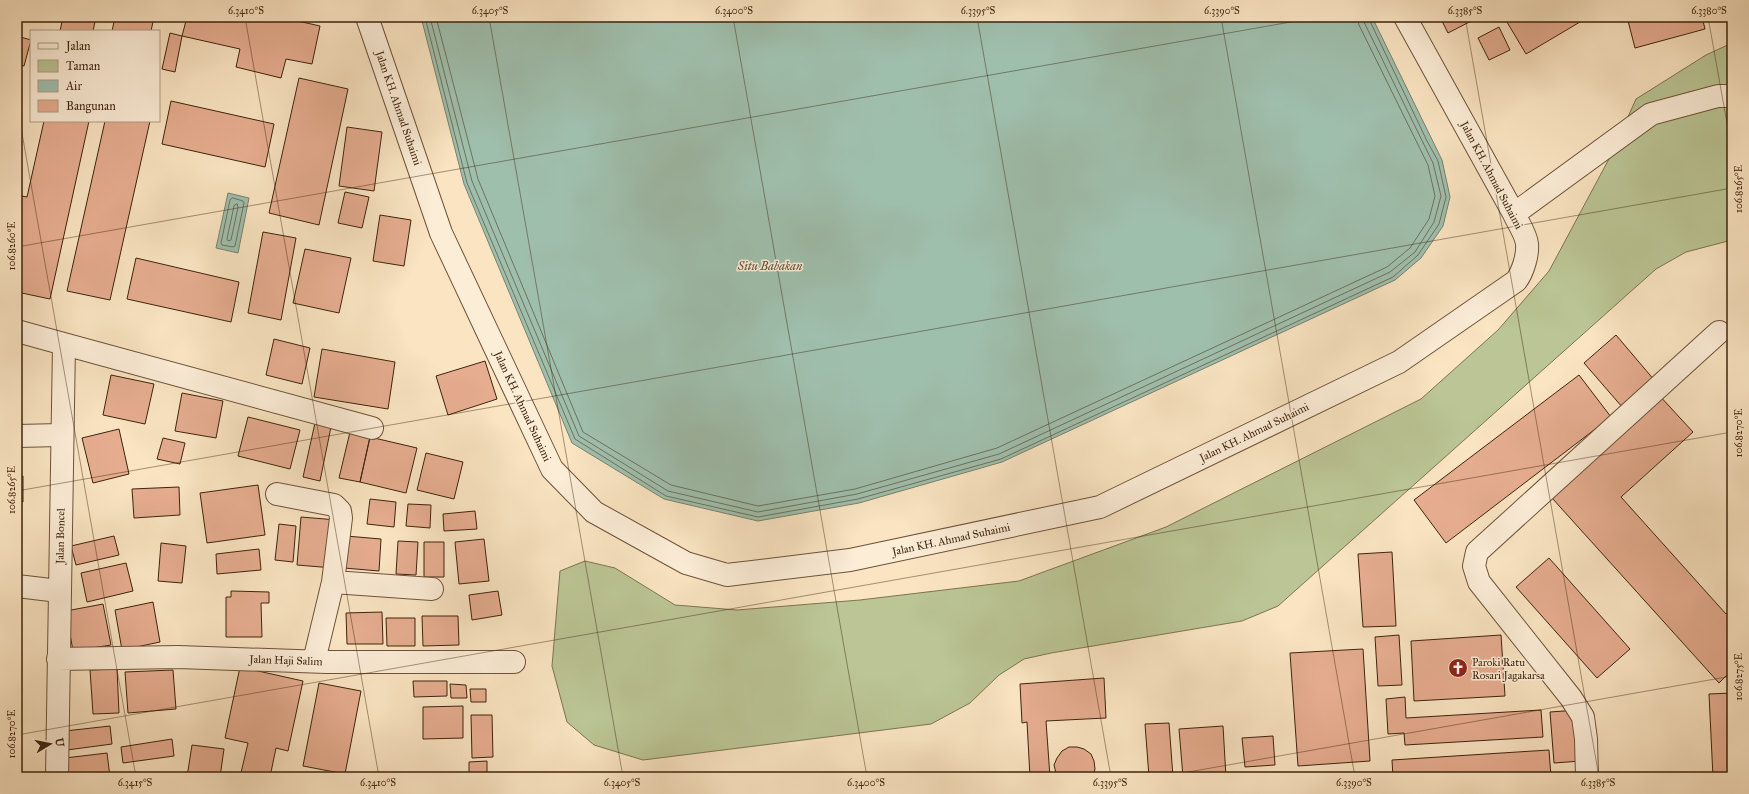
<svg xmlns="http://www.w3.org/2000/svg" width="1749" height="794" font-family="'IM FELL Great Primer',serif">
	<rect width="100%" height="100%" fill="#fae4c2"/>
	<filter id="stains"><feTurbulence type="fractalNoise" baseFrequency=".005" numOctaves="4"/><feColorMatrix values="0 0 0 0 .2 0 0 0 0 .09 0 0 0 0 .02 0 0 0 .5 -.17"/></filter>
	<radialGradient id="worn" r=".72"><stop offset=".6" stop-color="#630" stop-opacity="0"/><stop offset="1" stop-color="#630" stop-opacity=".3"/></radialGradient>
	<path fill="#bbc595" stroke="#7d7451" d="M1732 43V240L1686 252 1656 269 1278 606 1242 621 1051 653 1024 659 999 675 970 703 931 724 643 760 594 745 567 722 552 666 560 571 585 561 615 568 675 605 737 610 860 600 1019 581 1166 527 1421 399 1498 330 1549 271 1610 157 1636 99 1706 55Z"/>
	<path fill="#9fbfad" stroke="#79816d" d="M421 17H1372L1442 160 1450 197 1443 226 1421 258 1395 280 1002 462 859 503 758 521 664 499 572 443 464 184Z
		M228 193 249 198 238 253 216 248Z"/>
	<g fill="none" stroke-linecap="round" stroke-linejoin="round">
		<path stroke="#6f715d" stroke-width="1" d="M425 17 467 183 575 439 666 496 758 517 858 499 1001 459 1393 277 1418 255 1439 224 1446 197 1438 161 1427 141 1368 17
			M430 17 472 181 579 436 668 491 758 512 857 494 999 454 1390 272 1415 252 1434 222 1441 196 1433 163 1364 22 1363 17
			M436 17 478 179 583 432 671 485 758 506 855 489 997 448 1387 267 1410 248 1429 219 1435 196 1428 165 1359 25 1357 17
			M233 198 243 201 244 203 235 246 233 247 222 245 221 243 230 200Z
			M237 204 238 207 231 240 228 241 227 239 234 206Z"/>
	</g>
	<path fill="#e6ad90" stroke="#3f230d" d="M63 17H96L93 31H60Z
		M115 17H154L151 31H112Z
		M187 17H280L320 26 312 64 286 59 281 78 236 67 240 49 182 36Z
		M1440 17H1479L1448 33Z
		M1504 17H1584L1585 19 1526 54Z
		M1627 17H1702L1705 29 1635 48Z
		M1499 27 1510 50 1489 60 1478 38Z
		M170 33 182 36 175 72 162 69Z
		M17 36 31 40 24 66 17 64Z
		M299 78 348 89 319 225 269 213Z
		M171 101 274 124 265 167 162 144Z
		M44 121H89L50 299 17 292V195L27 197Z
		M105 121H150L110 300 67 291Z
		M347 127 382 132 374 191 339 186Z
		M345 192 369 197 362 228 338 223Z
		M380 215 411 220 404 266 373 261Z
		M263 232 296 238 281 320 248 313Z
		M305 249 351 258 339 313 293 303Z
		M136 258 239 282 231 322 127 299Z
		M1616 335 1655 381 1623 408 1584 363Z
		M274 339 310 348 302 384 266 375Z
		M322 349 395 362 388 409 314 397Z
		M485 361 497 399 448 415 436 376Z
		M111 375 154 384 145 424 103 415Z
		M1579 375 1611 417 1446 543 1414 500Z
		M182 393 223 401 216 438 175 431Z
		M1658 394 1693 432 1621 497 1726 614 1732 609V670L1719 683 1552 498Z
		M248 417 300 430 290 469 238 456Z
		M315 423 331 427 320 481 303 477Z
		M119 429 129 474 93 483 82 438Z
		M350 432 370 437 360 482 339 478Z
		M370 437 417 448 406 493 360 482Z
		M163 438 185 443 180 464 157 459Z
		M426 453 463 462 454 499 417 490Z
		M17 476H23V502H17Z
		M258 485 265 535 207 543 200 493Z
		M179 487 180 515 134 518 132 489Z
		M370 499 396 502 394 527 367 524Z
		M408 504 431 505 430 528 406 526Z
		M475 511 477 529 444 531 443 514Z
		M301 517 337 520 333 568 297 565Z
		M279 524 296 526 293 562 275 560Z
		M114 536 119 555 76 565 71 546Z
		M346 536 381 539 379 571 344 568Z
		M484 539 489 581 459 584 455 542Z
		M398 541 418 542 416 575 396 574Z
		M424 542H444V577H424Z
		M161 543 186 546 182 583 158 581Z
		M259 549 261 570 217 574 216 554Z
		M1392 552 1396 626 1363 627 1358 554Z
		M1549 558 1630 649 1597 678 1516 587Z
		M126 563 133 591 87 602 81 573Z
		M231 591 269 592V603H261L262 637H226V597H231Z
		M498 591 502 615 472 620 469 595Z
		M153 602 160 642 122 650 115 610Z
		M103 604 111 645 73 651 66 611Z
		M382 612 383 644H347L346 613Z
		M422 616H458L459 645 423 646Z
		M386 618H415V646H387Z
		M1399 635 1402 685 1378 686 1375 637Z
		M1501 635 1505 696 1414 701 1411 641Z
		M1363 649 1370 761 1298 766 1290 653Z
		M240 667 303 681 288 751 276 748 270 777H240L248 743 225 738Z
		M117 669 119 713 93 714 90 670Z
		M173 670 176 709 128 713 125 672Z
		M1104 678 1106 718 1046 721 1050 777H1030L1027 722 1022 723 1020 684Z
		M413 681H447V696L414 697Z
		M319 683 361 691 345 774 303 766Z
		M450 684 466 685 467 698H451Z
		M470 689H486V702H471Z
		M1732 693V777H1713L1709 694Z
		M1405 697 1406 718 1541 710 1543 737 1405 745 1404 733 1388 734 1386 699Z
		M463 706V738L423 739V707Z
		M1578 710 1581 761 1554 763 1550 712Z
		M471 715H492L493 757 472 758Z
		M1169 723 1173 777H1149L1145 724Z
		M110 726 112 744 67 750 65 731Z
		M1223 726 1226 777H1183L1179 729Z
		M1273 736 1275 765 1245 767 1242 738Z
		M172 739 174 756 123 763 121 747Z
		M192 745 224 749 220 777H187Z
		M1069 747H1077L1084 749 1091 754 1094 761 1095 769 1093 777H1057L1054 765 1057 758 1062 751Z
		M1549 750 1551 777H1393L1392 760Z
		M107 753 110 777H68L65 758Z
		M487 761V776H469V762Z
		M129 772 144 777H128Z"/>
	<g fill="none" stroke-linecap="round" stroke-linejoin="round">
		<g stroke="#6e533a" stroke-width="24">
			<path id="minor" d="M367 17 441 233 552 469 594 512 686 563 727 575 850 560 1100 507 1399 362 1516 281C1523 272 1528 255 1527 244 1526 234 1518 223 1514 214L1405 17
				M1514 214 1651 114 1718 96H1732
				M17 331 64 344 57 777
				M64 344 372 428
				M17 436 61 435
				M277 494 334 505 340 511 341 518 333 582 314 661
				M333 582 432 589
				M17 586 59 591
				M58 659 178 657 326 662H514
				M1587 777 1586 739 1583 717 1571 698 1479 582 1474 566 1477 552 1719 332"/>
		</g>
		<use href="#minor" stroke="#fcedd7" stroke-width="22"/>
	</g>
	<path fill="none" stroke="#3f230d" stroke-width="1" stroke-opacity="0.45" d="M245 17 379 777M489 17 623 777M733 17 867 777M977 17 1111 777M1221 17 1355 777M1465 17 1599 777M1708 17 1732 151M17 105 136 777M17 247 1319 17M17 491 1732 188M17 735 1732 432M1160 777 1732 676"/>
	<defs>
		<g id="church-disc" transform="scale(1)"><circle r="9.5" fill="#8f2418" stroke="#fcedd7"/><path d="M-1.2-6h2.4v3.5h3.3v2.4h-3.3V6h-2.4V-.1h-3.3v-2.4h3.3Z" fill="#fff"/></g>
	</defs>
	<g fill-rule="evenodd">
		<use href="#church-disc" x="1458" y="668"/>
	</g>
	<g text-anchor="middle" stroke-width="3" stroke-linejoin="round" paint-order="stroke">
		<g font-size="11" fill="#3f230d" stroke="#fcedd7">
			<text transform="translate(399 108) rotate(71)" y="4">Jalan KH. Ahmad Suhaimi</text>
			<text transform="translate(1492 175) rotate(62)" y="4">Jalan KH. Ahmad Suhaimi</text>
			<text transform="translate(523 406) rotate(65)" y="4">Jalan KH. Ahmad Suhaimi</text>
			<text transform="translate(1254 432) rotate(-26)" y="4">Jalan KH. Ahmad Suhaimi</text>
			<text transform="translate(60 536) rotate(-89)" y="4">Jalan Boncel</text>
			<text transform="translate(951 539) rotate(-12)" y="4">Jalan KH. Ahmad Suhaimi</text>
			<text transform="translate(286 660) rotate(2)" y="4">Jalan Haji Salim</text>
		</g>
		<g font-size="11" fill="#3f230d" stroke="#fcedd7" text-anchor="start">
			<text x="1472" y="666">Paroki Ratu<tspan x="1472" dy="13">Rosari Jagakarsa</tspan></text>
		</g>
		<g font-size="12" font-style="italic" fill="#5c523d" stroke="#fcedd7">
			<text x="770" y="270">Situ Babakan</text>
		</g>
	</g>
	<rect width="1749" height="794" fill="none" stroke="#fae4c2" stroke-width="44"/>
	<rect x="30" y="30" width="130" height="92" fill="#fcedd7" stroke="#b09c86"/>
	<rect x="38" y="43" width="20" height="6" fill="#fcedd7" stroke="#b09c86"/>
	<text x="66" y="50" font-size="12" fill="#3f230d">Jalan</text>
	<rect x="38" y="60" width="20" height="12" fill="#bbc595" stroke="#b09c86"/>
	<text x="66" y="70" font-size="12" fill="#3f230d">Taman</text>
	<rect x="38" y="80" width="20" height="12" fill="#9fbfad" stroke="#b09c86"/>
	<text x="66" y="90" font-size="12" fill="#3f230d">Air</text>
	<rect x="38" y="100" width="20" height="12" fill="#e6ad90" stroke="#b09c86"/>
	<text x="66" y="110" font-size="12" fill="#3f230d">Bangunan</text>
	<g transform="translate(50 744) rotate(80)" stroke="#fcedd7" stroke-width="3" paint-order="stroke">
	<path d="M0-3L7 15L0 10L-7 15Z" fill="#3f230d"/>
	<text y="-6" font-size="11" font-weight="bold" text-anchor="middle" fill="#3f230d">U</text>
	</g>
	<rect x="22" y="22" width="1705" height="750" fill="none" stroke="#3f230d" stroke-width="1.5"/>
	<g font-size="10" text-anchor="middle" fill="#3f230d">
		<text x="246" y="14">6.3410°S</text>
		<text x="490" y="14">6.3405°S</text>
		<text x="734" y="14">6.3400°S</text>
		<text x="978" y="14">6.3395°S</text>
		<text x="1222" y="14">6.3390°S</text>
		<text x="1465" y="14">6.3385°S</text>
		<text x="1709" y="14">6.3380°S</text>
		<text transform="translate(1738 189) rotate(-90)" y="4">106.8265°E</text>
		<text transform="translate(11 246) rotate(-90)" y="4">106.8260°E</text>
		<text transform="translate(1738 433) rotate(-90)" y="4">106.8270°E</text>
		<text transform="translate(11 490) rotate(-90)" y="4">106.8265°E</text>
		<text transform="translate(1738 677) rotate(-90)" y="4">106.8275°E</text>
		<text transform="translate(11 734) rotate(-90)" y="4">106.8270°E</text>
		<text x="135" y="786">6.3415°S</text>
		<text x="378" y="786">6.3410°S</text>
		<text x="622" y="786">6.3405°S</text>
		<text x="866" y="786">6.3400°S</text>
		<text x="1110" y="786">6.3395°S</text>
		<text x="1354" y="786">6.3390°S</text>
		<text x="1598" y="786">6.3385°S</text>
	</g>
	<rect width="100%" height="100%" filter="url(#stains)"/>
	<rect width="100%" height="100%" fill="url(#worn)"/>
</svg>
